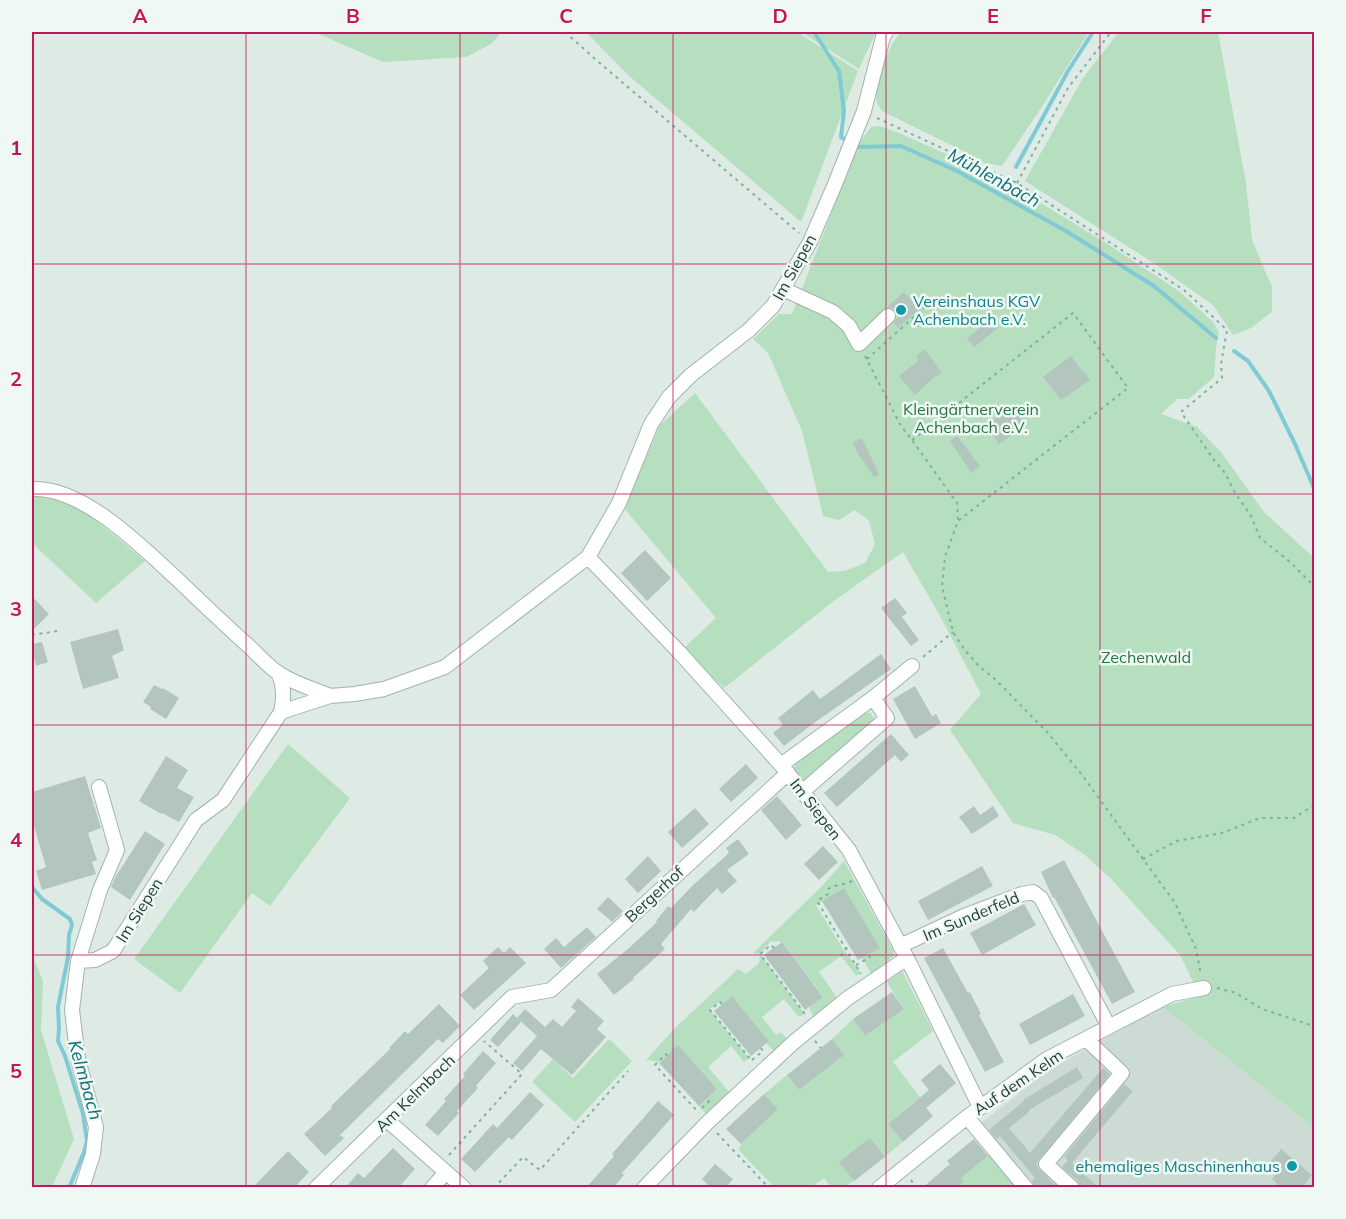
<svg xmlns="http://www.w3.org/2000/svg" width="1346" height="1219" font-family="Mulish,sans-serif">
	<rect width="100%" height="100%" fill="#deebe5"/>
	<path fill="#ccdbd4" d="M1163 1007 1314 1128V1187H1022L976 1127 1051 1068Z"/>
	<path fill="#b5dfbf" d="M314 32H502L491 44 466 57 383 62Z
		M586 32H797L858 71 801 222 628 75Z
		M801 32H876L859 69Z
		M901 32H1089L1041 108 1002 166 984 163 957 148 882 111C881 110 878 104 877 103 873 86 889 44 901 32Z
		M1119 32H1218L1246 183 1252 240 1272 287V312L1251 328 1233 335 1213 305 1149 260 1025 181 1083 78Z
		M879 126 899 133 1000 178 1106 243 1179 291 1213 322 1219 332 1216 348 1214 377 1189 399H1177L1161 414 1197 427 1221 452 1264 512 1314 558V1128L1163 1007 1200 996 1180 955 1112 880 1085 855 1055 835 1013 823 950 730 981 694 940 616 903 552 835 600 724 688 683 649 716 618 624 508 660 425 695 393 828 572 845 571 865 563 875 544 869 521 855 510 839 520 823 516 802 431 768 353 753 339 779 314H792L859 143 871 127Z
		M42 494 80 507 145 561 96 603 32 543V496Z
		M864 712 871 713 874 719 872 724 806 781 800 778 794 768 796 761Z
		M288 744 350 798 270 906 252 893 180 993 134 959Z
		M844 861 893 950 894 955 872 975 862 958 879 948 844 888 816 905 843 949 861 973 856 976 841 956 819 972 834 993 838 1001 814 1018 809 1007 823 996 782 942 771 941 760 954 805 1014 799 1017 784 999 762 1017 776 1035 781 1032 787 1039 774 1051 766 1043 769 1041 732 996 722 1004 720 1002 708 1010H710L749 1058 744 1062 731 1046 708 1067 730 1093 706 1114 699 1106 717 1089 678 1046 659 1062 646 1060 673 1030 738 969 746 974 759 963 760 954 753 953 822 886Z
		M32 954 43 981 41 1030 74 1139 52 1187H32Z
		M902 971 933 1031 893 1062 920 1097 888 1124 903 1142 854 1181 844 1187H831L824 1178 811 1187H774L739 1150 741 1144 778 1109 764 1094 787 1075 799 1090 843 1055 832 1039 853 1019 865 1036 904 1009 887 982Z
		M609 1039 632 1061 575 1122 532 1082 553 1059 573 1078Z
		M989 1147 1022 1188H957L964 1182 961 1178 989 1155 985 1150Z"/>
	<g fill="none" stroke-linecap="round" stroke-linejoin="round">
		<path stroke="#80cad6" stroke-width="4" d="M814 32 839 71 844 111 841 137 857 147 901 146 957 171 1066 231 1154 286 1216 338
			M1016 167 1068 71 1093 32
			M1234 351 1248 361 1269 391 1295 444 1314 488
			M32 720V726
			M32 887 42 899 70 919 72 925 69 935 68 957 58 1007 59 1028 58 1041 65 1056 83 1114 87 1141 84 1152 69 1188"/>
	</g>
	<path fill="#b3c6be" d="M904 292 919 309 898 328 894 323 897 318V313L894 309 887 307Z
		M992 319 998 328 974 347 967 338Z
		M925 349 942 373 933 378 915 395 899 376 919 360 916 357Z
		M1071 356 1083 372 1084 371 1090 380 1061 400 1043 377Z
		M1012 407 1026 426 999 444 986 425Z
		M957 436 980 466 971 473 950 441Z
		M862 438 879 474 874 477 859 456 853 443Z
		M645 550 671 578 647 601 621 573Z
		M32 596 49 614 32 631Z
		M895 598 907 613 902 617 919 640 911 646 881 608Z
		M118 629 124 650 112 656 119 678 83 689 70 642Z
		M42 642 48 662 36 666 32 650V644Z
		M881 654 891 669 814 723 784 746 773 733 783 725 778 718 813 690 820 699Z
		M154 685 162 689 163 688 179 698 166 719 150 709 151 707 143 702Z
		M915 686 932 716 936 714 941 723 915 739 893 699Z
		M891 734 909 755 901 762 895 755 837 807 824 793Z
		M166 756 188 770 177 788 194 797 179 822 162 813 161 814 139 801Z
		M746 764 758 778 731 802 719 789Z
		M85 776 101 828 88 833 97 860 92 862 96 874 42 890 36 871 46 867 32 820V792Z
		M777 796 802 825 786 840 761 810Z
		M974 806 980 815 993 806 999 816 972 834 959 817Z
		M695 808 709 824 682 848 668 832Z
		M145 831 165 844 130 900 111 887 116 876Z
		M738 839 749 854 727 870 737 881 722 894 717 888 694 912 691 909 661 944 665 949 633 978 634 979 614 995 597 974 629 948 657 922 656 921 668 906 671 908 692 886 729 853 726 848Z
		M823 846 838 862 819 880 804 864Z
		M648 856 661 871 638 893 625 879Z
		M1064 860 1135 992 1112 1004 1054 897 1053 898 1041 872Z
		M982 866 993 886 928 920 918 901Z
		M844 888 880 948 858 960 822 901Z
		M608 897 623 911 612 922 597 909Z
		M1024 904 1036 925 982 955 970 933Z
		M587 927 596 937 561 968 544 949 556 938 564 947Z
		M782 942 823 997 805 1010 764 955Z
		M498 947 504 953 510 947 526 963 474 1010 460 995 489 968 483 961Z
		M943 948 968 993 970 992 981 1014 979 1015 1004 1062 985 1072 924 958Z
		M892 992 904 1009 865 1036 853 1019Z
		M1073 994 1085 1016 1030 1045 1019 1024Z
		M732 996 769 1041 751 1056 714 1011Z
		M578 998 604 1021 597 1029 606 1037 572 1075 541 1049 522 1071 513 1063 537 1036 517 1018 525 1009 545 1027 553 1019 562 1027 576 1011 571 1007Z
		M439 1004 460 1026 443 1043 438 1039 340 1135 344 1138 325 1156 304 1134 332 1108 331 1106 390 1049 389 1048 405 1031 408 1034Z
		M513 1014 521 1022 498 1047 490 1040Z
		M832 1039 844 1055 799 1090 787 1075Z
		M678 1045 717 1089 699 1106 659 1063Z
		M483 1051 496 1063 476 1086 478 1088 457 1111 459 1113 438 1136 425 1125 446 1101 444 1099 465 1076 463 1074Z
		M940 1064 956 1083 926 1108 933 1116 903 1142 888 1124 929 1090 921 1080Z
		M1077 1067 1083 1078 1029 1110 1030 1111 1009 1128 1030 1153 1103 1068 1110 1074 1037 1162V1166L1040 1170 1058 1188H1035L1032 1181 1035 1178 1000 1136 997 1139 989 1130 1024 1101 1023 1100Z
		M1124 1084 1133 1091 1072 1163 1099 1188H1081L1078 1181 1062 1167 1068 1160 1064 1157Z
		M530 1092 544 1105 512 1140 509 1137 475 1172 461 1159 493 1124 497 1128Z
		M764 1094 778 1109 741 1144 726 1129Z
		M658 1101 674 1115 622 1173 624 1175 613 1188H586L614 1156 612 1154Z
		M870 1138 885 1157 854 1181 839 1162Z
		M974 1139 988 1156 961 1178 964 1182 957 1188H922L950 1164 947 1161Z
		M393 1148 415 1169 398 1188H345L358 1173 364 1178Z
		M1281 1149 1312 1175 1302 1188H1282L1272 1179 1275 1175 1266 1167Z
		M288 1151 309 1172 294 1188H252Z
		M715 1164 733 1179 726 1188H711L702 1179Z"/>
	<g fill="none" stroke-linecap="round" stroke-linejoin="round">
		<g stroke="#a1b3ac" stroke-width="16">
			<path id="minor" d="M783 289 833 312 849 326 859 344 888 316
				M32 489C82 486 141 546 176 578 201 602 226 626 253 650 261 658 270 668 280 674 295 684 314 689 330 696
				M588 557 680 653 781 765 849 850 907 958 980 1107
				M281 712 330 696 355 694 384 689 445 667 588 557 619 503 651 424 669 397 691 375 749 330 773 306 810 242 835 184 864 111 883 37 886 32
				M781 765 873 698 912 666
				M802 792 887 718 873 698
				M900 946 964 916 1022 894 1033 892 1041 898 1109 1027
				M78 961 100 890 117 850 99 787
				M967 1117 1026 1188
				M387 1120 464 1188
				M82 1188 93 1154 96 1127 78 1059 72 1010 78 961 95 960 113 951 196 820 223 800 281 712C284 697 284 687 279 674
				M316 1188 512 997 551 990 788 773
				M432 1188 446 1172
				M644 1188 707 1123 794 1042 848 998 907 958
				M879 1188 967 1117 1047 1059 1172 994 1204 988
				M1072 1188 1046 1164 1122 1073 1086 1039"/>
		</g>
		<path stroke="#7cb2a0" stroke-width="2" stroke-dasharray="3 4.5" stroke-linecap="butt" d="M565 32 595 59 799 233
			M877 118 1017 183 1184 290 1227 330 1221 364 1222 378 1181 412 1214 460 1225 473 1234 491 1251 516 1260 538 1289 561 1314 586
			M1017 183 1068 88 1111 32
			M865 356 901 426 912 440 957 503 958 521
			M867 359 927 305
			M912 440 1073 313 1128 388 958 521 945 557 942 586 953 632 964 649 978 665 996 680 1048 733 1082 775 1175 903 1196 949 1201 975
			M32 635 57 631
			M923 657 953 632
			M1143 859 1177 841 1222 833 1260 818H1294L1314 805
			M852 881C844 885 836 884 828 889V894L817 901 861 974
			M774 948 771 945 760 954 805 1014
			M841 956 846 949 850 947
			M856 965 870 957 868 954
			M1217 988 1236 993 1262 1009 1314 1026
			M722 1004 720 1002 710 1010 752 1061
			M815 1041 821 1048
			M667 1056 666 1054 655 1065 699 1113
			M752 1060 763 1051 761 1048
			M702 1108 709 1101 707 1099
			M717 1133 769 1188
			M449 1155 522 1074 484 1041
			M911 1180 916 1188
			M494 1188 523 1157 540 1170 628 1071"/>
		<use href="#minor" stroke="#fff" stroke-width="14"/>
	</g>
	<path fill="none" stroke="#c2185b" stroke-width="1.5" stroke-opacity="0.55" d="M246 32V1188M460 32V1188M673 32V1188M886 32V1188M1100 32V1188M32 264H1314M32 494H1314M32 725H1314M32 955H1314"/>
	<g fill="#0f9aa8" stroke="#eff8f3" stroke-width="2">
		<circle cx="901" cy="310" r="6"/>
		<circle cx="1292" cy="1166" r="6"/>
	</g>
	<g text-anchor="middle" stroke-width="5" stroke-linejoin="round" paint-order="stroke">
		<g font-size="16" fill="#1e3c34" stroke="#eff8f3">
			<text transform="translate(794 267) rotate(-61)" y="6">Im Siepen</text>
			<text transform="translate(816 809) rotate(52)" y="6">Im Siepen</text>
			<text transform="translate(654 894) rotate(-43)" y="6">Bergerhof</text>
			<text transform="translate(139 910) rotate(-58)" y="6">Im Siepen</text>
			<text transform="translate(971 916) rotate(-23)" y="6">Im Sunderfeld</text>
			<text transform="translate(1018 1082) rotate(-34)" y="6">Auf dem Kelm</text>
			<text transform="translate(415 1093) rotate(-44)" y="6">Am Kelmbach</text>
		</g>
		<g font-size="16" fill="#0d838f" stroke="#eff8f3" text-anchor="start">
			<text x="913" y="307">Vereinshaus KGV<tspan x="913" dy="18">Achenbach e.V.</tspan></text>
			<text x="1280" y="1172" text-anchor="end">ehemaliges Maschinenhaus</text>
		</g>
		<g font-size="16" fill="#257643" stroke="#eff8f3">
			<text x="971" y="415">Kleingärtnerverein<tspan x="971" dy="18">Achenbach e.V.</tspan></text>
			<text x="1146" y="663">Zechenwald</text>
		</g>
		<g font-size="18" font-style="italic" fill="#146d7d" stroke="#eff8f3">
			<text transform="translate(994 178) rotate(29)" y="6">Mühlenbach</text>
			<text transform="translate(85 1080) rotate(74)" y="6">Kelmbach</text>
		</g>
	</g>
	<rect width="1346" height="1219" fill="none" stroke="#eff8f3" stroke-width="66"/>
	<rect x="33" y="33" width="1280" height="1153" fill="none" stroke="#c2185b" stroke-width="2"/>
	<g font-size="20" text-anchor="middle" font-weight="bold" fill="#c2185b">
		<text x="140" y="23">A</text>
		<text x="353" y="23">B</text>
		<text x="566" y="23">C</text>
		<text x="780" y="23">D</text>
		<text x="993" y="23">E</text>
		<text x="1206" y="23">F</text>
		<text x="16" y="155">1</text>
		<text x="16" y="386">2</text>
		<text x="16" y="616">3</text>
		<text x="16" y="847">4</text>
		<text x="16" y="1078">5</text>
	</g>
</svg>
